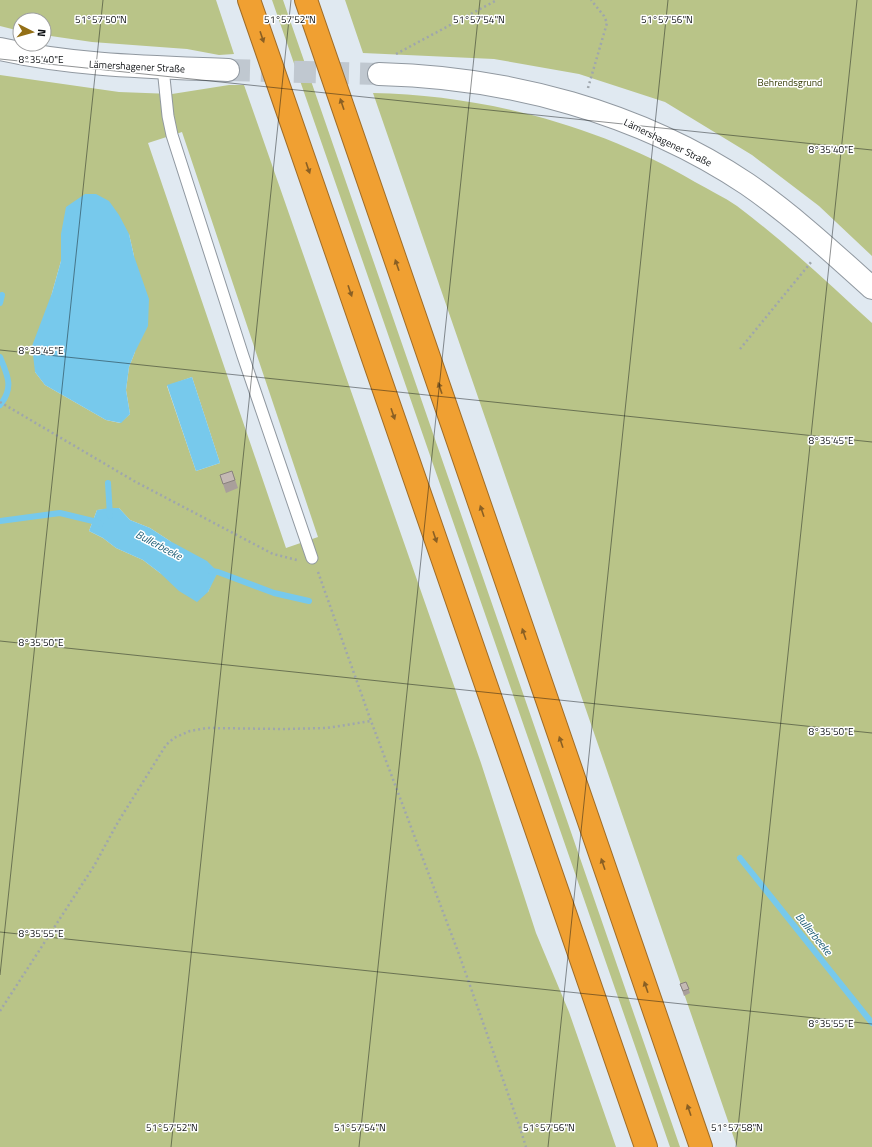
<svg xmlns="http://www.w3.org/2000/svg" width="872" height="1147" font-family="'Titillium Web',sans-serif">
	<rect width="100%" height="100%" fill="#e0e9f1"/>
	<path fill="#b9c488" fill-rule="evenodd" d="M0 0H216L234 54 219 55 187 49 92 42 44 35V20H20V31L0 26Z
		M272 0H283L680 1147H670Z
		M345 0H872V256L819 206 752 155 665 102 579 74 494 59 363 53Z
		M0 75 119 92 172 94 229 85H244L481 763 536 933 569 1012 616 1147H0ZM182 132 318 537 286 548 148 143ZM61 234H129L134 256 135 352 129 367 126 390 130 414 120 423 106 420 45 385 35 372 52 293 61 261ZM192 377 220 463 196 471 167 386ZM119 508 130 520 150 528 170 541 212 582 208 592 160 573 143 560 116 548 103 538 89 531 97 510Z
		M373 93C484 95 600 126 695 182 709 190 724 197 737 206 785 242 828 283 872 323V1147H737Z"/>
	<path fill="#77c9ec" d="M85 194H96L109 201 119 215 129 234 134 256 149 299 148 326 135 352 129 367 126 390 130 414 121 423 106 420 45 385 35 372 32 346 52 293 61 261V234L66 207Z
		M192 377 220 463 196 471 167 385Z
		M109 508H119L130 520 150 528 170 541 207 561 218 572 208 592 197 602 179 591 160 573 143 560 116 548 103 538 89 531 97 510Z"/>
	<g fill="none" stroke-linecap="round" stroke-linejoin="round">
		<path stroke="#77c9ec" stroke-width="6" d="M0 303 2 295
			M0 357C8 376 14 388 0 405
			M108 483 110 516
			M0 521 60 513 93 521 100 524
			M211 571 218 572 274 593 309 601
			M740 858 872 1023"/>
		<path stroke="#c0c8d0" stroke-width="22" stroke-dasharray="22 11" stroke-linecap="butt" d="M228 70 379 74"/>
		<g stroke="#9098a0" stroke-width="13">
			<path id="lane" d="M163 68 168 116 172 135 243 356 312 558"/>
		</g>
		<g stroke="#9098a0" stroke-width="24">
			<path id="secondary" d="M0 49C75 66 151 67 228 70
				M379 74C508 77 639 112 747 184 792 215 832 252 872 288"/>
		</g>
		<g stroke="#a06d27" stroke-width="24">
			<path id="highway" d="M249 0 646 1147
				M306 0 701 1147"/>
		</g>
		<path stroke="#9fa6ad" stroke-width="2.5" stroke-dasharray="2 3" stroke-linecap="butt" d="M396 54 497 0
			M588 88 607 23 604 16 591 0
			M740 349 812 261
			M0 402 134 481 273 554 297 560
			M318 572 371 721 460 957 520 1128 526 1147
			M0 1011 94 866 118 822 166 745 174 738 190 731 207 728 283 729 327 728 371 721"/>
		<use href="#lane" stroke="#fff" stroke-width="11"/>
		<use href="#secondary" stroke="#fff" stroke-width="22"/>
		<use href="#highway" stroke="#f0a032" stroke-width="22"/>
	</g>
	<path fill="#a99f9b" d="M232 471 238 488 226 493 220 475Z
		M686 982 690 993 684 996 680 984Z"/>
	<path fill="#c4b9b4" stroke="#89827e" d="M232 471 235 480 223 484 220 475Z
		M686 982 689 989 683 991 680 984Z"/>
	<defs><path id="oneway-solid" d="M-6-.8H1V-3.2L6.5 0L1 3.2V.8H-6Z"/></defs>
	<g fill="#895f24">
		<use href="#oneway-solid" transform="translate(262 37) rotate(71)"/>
		<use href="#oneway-solid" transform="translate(342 104) rotate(-109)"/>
		<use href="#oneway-solid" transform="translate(308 168) rotate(71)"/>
		<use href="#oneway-solid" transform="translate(397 265) rotate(-109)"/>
		<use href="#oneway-solid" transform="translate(350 291) rotate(71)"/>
		<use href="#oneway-solid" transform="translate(440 388) rotate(-109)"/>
		<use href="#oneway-solid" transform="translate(393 414) rotate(71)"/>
		<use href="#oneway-solid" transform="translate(482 511) rotate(-109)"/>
		<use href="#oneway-solid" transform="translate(435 537) rotate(71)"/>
		<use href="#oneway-solid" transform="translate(524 634) rotate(-109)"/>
		<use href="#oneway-solid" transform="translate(561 742) rotate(-109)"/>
		<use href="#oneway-solid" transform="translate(603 864) rotate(-109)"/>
		<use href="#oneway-solid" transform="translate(646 987) rotate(-109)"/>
		<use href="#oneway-solid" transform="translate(689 1110) rotate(-109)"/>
	</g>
	<path fill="none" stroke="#0c0f12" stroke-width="1" stroke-opacity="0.45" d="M0 59 872 150M0 350 872 442M0 641 872 733M0 932 872 1024M0 975 103 0M171 1147 291 0M359 1147 480 0M548 1147 668 0M736 1147 857 0"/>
	<g text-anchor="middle" stroke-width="3" stroke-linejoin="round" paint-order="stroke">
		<g font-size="10" fill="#0c0f12" stroke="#fff">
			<text transform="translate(137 66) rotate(3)" y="4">Lämershagener Straße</text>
			<text transform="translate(668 142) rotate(26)" y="4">Lämershagener Straße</text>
		</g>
		<g font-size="10" fill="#363c04" stroke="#fff">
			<text x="790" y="86">Behrendsgrund</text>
		</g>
		<g font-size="11" font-style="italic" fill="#1e5e76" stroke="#fff">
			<text transform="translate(159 545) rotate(28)" y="4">Bullerbeeke</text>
			<text transform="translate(814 934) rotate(51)" y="4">Bullerbeeke</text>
		</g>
	</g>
	<g font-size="10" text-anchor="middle" fill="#0c0f12" stroke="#fff" stroke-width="3" stroke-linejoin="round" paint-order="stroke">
		<text x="101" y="23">51°57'50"N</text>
		<text x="290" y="23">51°57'52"N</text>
		<text x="479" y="23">51°57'54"N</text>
		<text x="667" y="23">51°57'56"N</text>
		<text x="41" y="63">8°35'40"E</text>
		<text x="831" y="153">8°35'40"E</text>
		<text x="41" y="354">8°35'45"E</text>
		<text x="831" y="444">8°35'45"E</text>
		<text x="41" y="646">8°35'50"E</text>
		<text x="831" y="735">8°35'50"E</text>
		<text x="41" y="937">8°35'55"E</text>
		<text x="831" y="1027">8°35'55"E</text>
		<text x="172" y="1131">51°57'52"N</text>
		<text x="360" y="1131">51°57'54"N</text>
		<text x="549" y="1131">51°57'56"N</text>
		<text x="737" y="1131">51°57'58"N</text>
	</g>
	<g transform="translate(32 32) rotate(96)"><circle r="19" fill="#ffffff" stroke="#9e9fa0"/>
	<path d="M0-3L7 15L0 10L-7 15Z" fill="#936f16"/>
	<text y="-6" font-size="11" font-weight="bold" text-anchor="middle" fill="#0c0f12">N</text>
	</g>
</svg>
